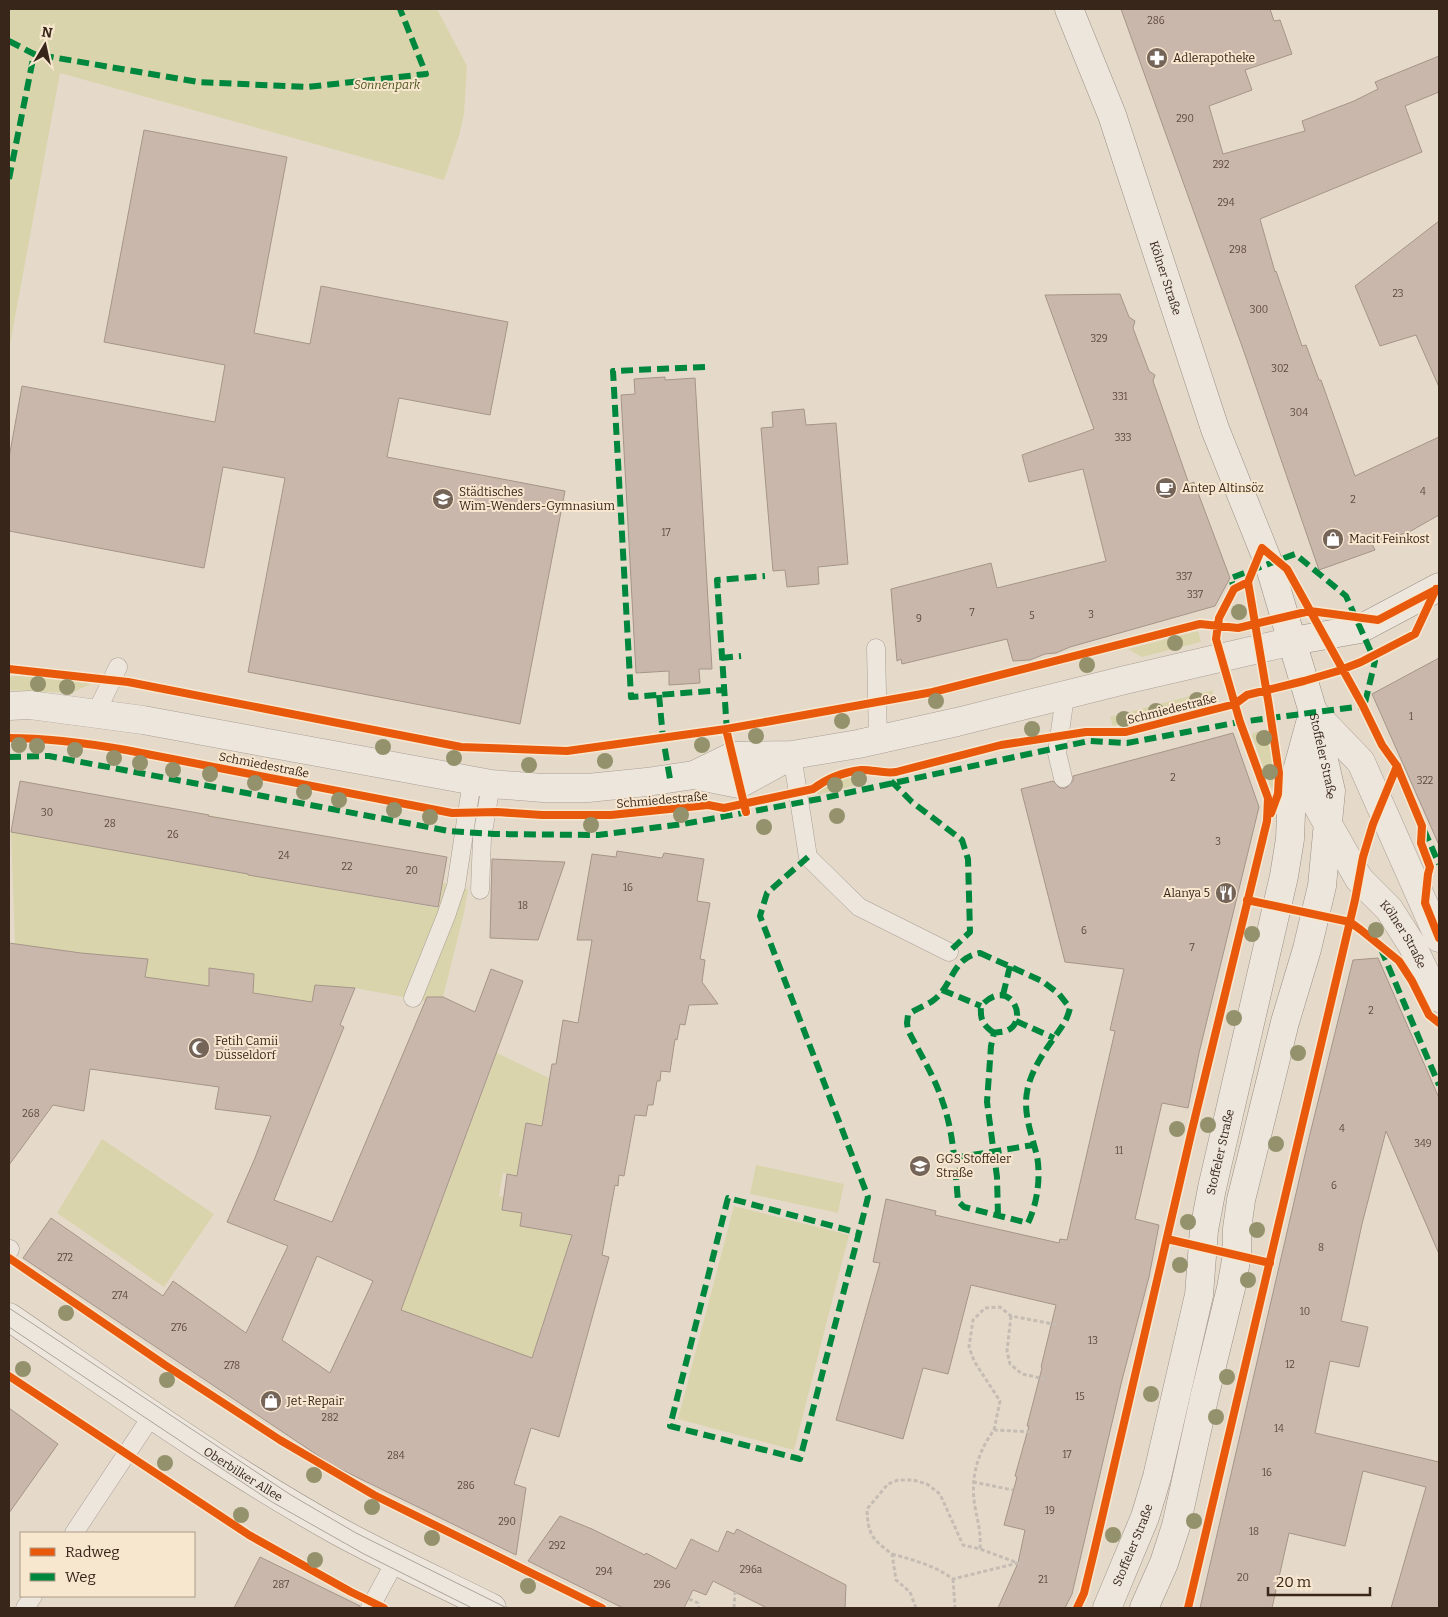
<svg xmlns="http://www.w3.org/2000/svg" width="1448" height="1617" font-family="Bitter,serif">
	<rect width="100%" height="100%" fill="#e5daca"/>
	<path fill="#d9d4ab" d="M9 9H437L467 66 464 113 459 136 444 180 60 73 9 350Z
		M1198 631 1201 642 1142 657 1128 649Z
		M15 676 55 678 91 684 71 693 9 690V677Z
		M1213 690 1212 698 1209 701 1113 726 1110 717Z
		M1269 729C1275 747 1275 767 1275 786L1273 789 1271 788 1252 736 1253 733Z
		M864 773 867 782 818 795 816 790 825 783Z
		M209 815 256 824 248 875 438 908 443 883 468 889 464 913 443 997H427L425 1001 355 988 316 985 312 1002 253 993 254 974 210 968 209 986 145 977 148 959 81 953 15 944 11 832 200 865Z
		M497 1053 549 1078 542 1126 526 1123 517 1176 503 1173 499 1196 504 1197 502 1209 522 1213 520 1226 557 1233 559 1222 602 1228 568 1246 532 1358 401 1310Z
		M102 1139 214 1214 164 1287 57 1213Z
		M756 1165 844 1184 838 1213 750 1194Z
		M734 1206 849 1235 794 1450 678 1419Z"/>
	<path fill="#cab7ab" stroke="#a59589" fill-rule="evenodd" d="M1121 9H1270L1274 21 1280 20 1292 54 1245 70 1252 90 1209 106 1223 154 1305 131 1302 121 1354 101 1378 89 1375 82 1439 56V92L1405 106 1422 152 1260 219 1275 272 1276 271 1302 346 1306 345 1319 380H1321L1355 476 1439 437V515L1409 532 1372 544 1375 550 1319 570 1243 349Z
		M144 130 287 157 254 333 310 344 321 286 508 322 490 415 399 398 387 457 565 491 520 724 248 672 285 478 223 467 204 568 9 531V458L22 386 215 422 225 365 104 342Z
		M1439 221V387L1416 335 1380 346 1355 286Z
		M1120 294 1129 317 1135 321 1133 328 1149 371 1155 375 1153 381 1189 484 1194 482 1230 578 1215 606 1070 647 1056 653 1045 654 1030 660 1013 661 1007 639 902 664 901 659 897 661 891 589 991 563 997 588 1106 561 1083 469 1029 482 1022 455 1094 429 1045 295Z
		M665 377V380L695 378 712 669H699L700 683 669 685V671L636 673 621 395 635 394 634 379Z
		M804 409 806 425 836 423 848 564 818 567 819 584 787 587 785 570 773 571 761 428 773 427 772 412Z
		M1439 658V845L1372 694Z
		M1233 733 1259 807 1199 1053 1188 1108 1162 1103 1135 1219 1159 1225 1149 1277 1122 1380 1072 1594 1065 1608H998L1018 1563 1025 1530 1004 1525 1017 1477 1015 1476 1029 1426H1027L1042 1368 1041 1367 1056 1305 971 1285 948 1374 923 1368 903 1439 836 1420 880 1263 873 1262 886 1199 936 1211 935 1215 1059 1243 1060 1239 1067 1240 1115 1031 1110 1030 1124 969 1065 962 1021 789 1053 781 1060 788H1066L1073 781V776Z
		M20 781 209 815 208 816 447 857 439 902 438 907 248 875V874L11 832Z
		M617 851 662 858 664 853 704 859 697 901 710 903 700 959 705 960 702 982 718 1004 689 1005 685 1025 680 1024 677 1040 675 1039 670 1072 661 1071 660 1081H657L653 1105H648L646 1116 635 1115 624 1176 619 1175 618 1186 615 1185 602 1255 609 1257 559 1437 531 1428 514 1484 526 1488 516 1555 332 1465 23 1258 51 1218 163 1296 173 1281 246 1333 288 1246 227 1222 255 1158 271 1116 215 1109 219 1087 90 1069 84 1111 53 1105 9 1165V943L81 953 148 959 145 977 209 986V968L254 974 253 993 312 1002 315 985 355 988 340 1025 344 1027 274 1200 332 1222 427 997H443L475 1012 491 969 523 981 401 1310 532 1358 572 1235 520 1226 522 1213 502 1210 507 1174 517 1176 526 1123 542 1126 552 1064H556L563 1020 578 1023 592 940H577L592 854 616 857ZM317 1256 373 1281 330 1373 282 1340Z
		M492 859 565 862 538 940 490 938Z
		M1378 958 1439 1098V1254L1386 1131 1362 1224 1341 1321 1368 1327 1359 1367 1330 1361 1315 1433 1439 1462V1608H1391L1426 1487 1363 1471 1345 1546 1289 1533 1272 1608H1200L1307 1146 1353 960Z
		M9 1408 58 1444 9 1513Z
		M560 1516 592 1529 645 1555 646 1553 676 1569 691 1539 718 1552 727 1531 734 1534 737 1529 846 1585 845 1608H767L713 1581 706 1595 693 1590 684 1608H623L528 1561Z
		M260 1557 360 1606 359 1608H234Z"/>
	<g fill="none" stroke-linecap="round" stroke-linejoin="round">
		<g stroke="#aa9f94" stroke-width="19">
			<path id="service" d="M876 648 878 740
				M96 713 118 667
				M792 755 808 857 859 907 949 952
				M1063 778 1057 753 1065 696
				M480 890 482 838 491 784
				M413 998 446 916 456 886 472 781
				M9 1251 10 1249
				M74 1533 153 1414
				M25 1608 33 1596
				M370 1608 396 1560"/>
		</g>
		<g stroke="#aa9f94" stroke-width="29">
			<g id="tertiary">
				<path d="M9 706 30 705 143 720 491 784 543 788H588L647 782 694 775 733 756 792 755 858 744 957 722 1125 680 1293 641"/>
				<path d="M1313 712 1361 762 1439 938"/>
				<path id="s1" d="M1311 743 1308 789 1359 879 1389 909 1412 945 1432 987 1439 998"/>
				<path d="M694 775 739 784 787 758"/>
			</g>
		</g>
		<g stroke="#9a8f84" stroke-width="29">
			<g id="secondary">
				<path id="s2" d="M1069 9 1112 115 1215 429 1269 564 1313 712 1331 791 1322 886 1307 949 1285 1022 1241 1200 1237 1229V1255L1231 1288 1205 1394 1176 1526 1164 1563 1144 1608"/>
				<path d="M1293 641 1360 629 1439 587"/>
				<path id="s3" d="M9 1317C116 1390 223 1467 336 1530 387 1558 440 1582 492 1608"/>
				<path id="s4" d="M1107 1608 1145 1517 1157 1477 1199 1295 1204 1230 1212 1188 1284 876 1290 839 1292 789 1312 716"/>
			</g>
		</g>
		<path stroke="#c5bcb3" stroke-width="3" stroke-dasharray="4 2.5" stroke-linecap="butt" d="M1011 1316 1007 1351 1010 1364 1022 1374 1045 1379
			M994 1430 1000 1401 974 1361 969 1347 973 1320 985 1308 1000 1307 1011 1316 1058 1325
			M973 1482 1013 1490
			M892 1554C913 1560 934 1565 953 1579L1018 1563 980 1549
			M953 1579 955 1608
			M689 1599 698 1603 699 1608
			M734 1608 735 1592
			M916 1608 910 1592 896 1580 892 1554C872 1539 868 1535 867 1509L888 1484 898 1480H913L927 1484 940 1494 963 1545 980 1549C981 1531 978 1523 975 1507 970 1479 977 1453 994 1430L1033 1432"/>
		<use href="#service" stroke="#ede6dc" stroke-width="18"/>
		<use href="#tertiary" stroke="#ede6dc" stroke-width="28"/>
		<use href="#secondary" stroke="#ede6dc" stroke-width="28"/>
		<path stroke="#aba49d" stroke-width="1" d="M9 1308 291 1495 356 1533 507 1608
			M9 1327 272 1502 364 1554 472 1608"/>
		<path stroke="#00873e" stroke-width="6" stroke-dasharray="12 6" stroke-linecap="butt" d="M9 41 34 54 198 82 307 87 426 74 400 9
			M9 179 34 54
			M705 367 613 371 631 697 723 690
			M1232 593 1234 589 1231 578 1295 554 1346 596 1375 661 1364 707
			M721 658 741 656
			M659 695 663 738 670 779
			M727 732 717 580 765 576
			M9 757 49 756 449 831 494 834 598 835 683 824 819 799 1089 741 1127 743 1240 722 1363 706
			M891 781 912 802 962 840 968 859 970 932 949 952
			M1424 830 1439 864
			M808 857 767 893 760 916 868 1197 859 1233 800 1459 670 1426 728 1198 859 1233
			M1381 949 1439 1085
			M980 953 1042 981 1059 994 1070 1008C1067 1021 1062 1026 1054 1038 1043 1053 1030 1073 1027 1092 1023 1113 1032 1136 1037 1156 1041 1178 1037 1204 1028 1223L964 1207 958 1201C955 1169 954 1134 943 1103 935 1077 920 1054 908 1030L907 1023 908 1015C916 1008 927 1006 935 999 953 984 953 957 980 953Z
			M942 990 981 1006
			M1003 995 1010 966
			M1016 1021 1054 1038
			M994 1033C983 1025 980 1020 981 1006 1010 974 1031 1022 1006 1031 1003 1032 998 1032 994 1033L991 1046 987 1102 997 1177 998 1216
			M954 1158 1033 1145"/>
		<g stroke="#f8e7cf" stroke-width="11">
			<path id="cycleway" d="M9 669 128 682 461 747 567 751 726 729 933 692 1200 624 1238 628 1310 611 1378 620 1437 589
				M726 729 746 812
				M9 738C49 738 86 743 126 750L452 813 497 812 542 815H611L708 805 724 808 813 789C826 779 844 772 861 770 871 769 883 774 896 772L1001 745 1086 732H1126L1235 704 1247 695 1304 681 1338 671 1361 662 1415 634 1436 589
				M1271 813 1278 794 1279 773 1269 706 1248 582 1262 548 1287 569 1363 706 1382 745 1397 766 1422 826 1421 843 1430 867 1428 874 1425 903 1439 938
				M1247 900 1350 922 1361 930 1399 961 1412 981 1429 1015 1439 1023
				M1167 1239 1270 1263
				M9 1258 165 1365 280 1440 374 1495 602 1608
				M9 1376 249 1535 351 1592 384 1608
				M1077 1608 1084 1593 1094 1552 1191 1134 1267 821 1268 798 1240 722 1216 639 1219 618 1234 589 1248 582
				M1188 1608 1331 1002 1355 900 1363 857 1373 824 1397 766"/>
		</g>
		<use href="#cycleway" stroke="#e8590c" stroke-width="8"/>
	</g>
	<g fill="#94926c">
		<circle cx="1239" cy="612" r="8"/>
		<circle cx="1175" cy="643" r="8"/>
		<circle cx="1087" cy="665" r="8"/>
		<circle cx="38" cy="684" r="8"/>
		<circle cx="67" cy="687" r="8"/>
		<circle cx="1197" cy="700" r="8"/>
		<circle cx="936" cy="701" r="8"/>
		<circle cx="1156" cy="711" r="8"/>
		<circle cx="1124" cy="719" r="8"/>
		<circle cx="842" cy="721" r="8"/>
		<circle cx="1032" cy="729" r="8"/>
		<circle cx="756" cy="736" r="8"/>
		<circle cx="1264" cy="738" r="8"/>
		<circle cx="19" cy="745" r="8"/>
		<circle cx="702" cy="745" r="8"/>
		<circle cx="37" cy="746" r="8"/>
		<circle cx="383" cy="747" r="8"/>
		<circle cx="75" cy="750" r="8"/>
		<circle cx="114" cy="758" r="8"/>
		<circle cx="454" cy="758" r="8"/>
		<circle cx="605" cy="761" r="8"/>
		<circle cx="140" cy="763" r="8"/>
		<circle cx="529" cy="765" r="8"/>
		<circle cx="173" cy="770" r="8"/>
		<circle cx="1270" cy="772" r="8"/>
		<circle cx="210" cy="774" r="8"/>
		<circle cx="859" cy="779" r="8"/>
		<circle cx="255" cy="783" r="8"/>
		<circle cx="835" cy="785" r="8"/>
		<circle cx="304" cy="792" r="8"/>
		<circle cx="339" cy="800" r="8"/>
		<circle cx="394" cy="810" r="8"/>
		<circle cx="681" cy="815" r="8"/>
		<circle cx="837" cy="816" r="8"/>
		<circle cx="430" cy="817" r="8"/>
		<circle cx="591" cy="825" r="8"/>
		<circle cx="764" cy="827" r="8"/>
		<circle cx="1376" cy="930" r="8"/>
		<circle cx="1252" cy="934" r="8"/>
		<circle cx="1234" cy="1018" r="8"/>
		<circle cx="1298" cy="1053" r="8"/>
		<circle cx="1208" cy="1125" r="8"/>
		<circle cx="1177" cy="1129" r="8"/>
		<circle cx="1276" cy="1144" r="8"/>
		<circle cx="1188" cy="1222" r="8"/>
		<circle cx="1257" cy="1230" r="8"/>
		<circle cx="1180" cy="1265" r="8"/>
		<circle cx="1248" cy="1280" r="8"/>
		<circle cx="66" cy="1313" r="8"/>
		<circle cx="23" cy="1369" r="8"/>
		<circle cx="1227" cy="1377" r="8"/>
		<circle cx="167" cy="1380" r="8"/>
		<circle cx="1151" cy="1394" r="8"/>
		<circle cx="1216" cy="1417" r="8"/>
		<circle cx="165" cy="1463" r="8"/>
		<circle cx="314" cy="1475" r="8"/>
		<circle cx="372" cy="1507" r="8"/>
		<circle cx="241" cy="1515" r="8"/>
		<circle cx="1194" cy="1521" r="8"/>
		<circle cx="1113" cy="1535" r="8"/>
		<circle cx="432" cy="1538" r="8"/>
		<circle cx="315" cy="1560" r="8"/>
		<circle cx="528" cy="1586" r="8"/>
	</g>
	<defs>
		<g id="pharmacy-disc" transform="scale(1.125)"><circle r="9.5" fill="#756558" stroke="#f8e7cf"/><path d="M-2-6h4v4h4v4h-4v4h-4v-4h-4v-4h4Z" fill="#fff"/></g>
		<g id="cafe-disc" transform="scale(1.125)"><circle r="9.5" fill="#756558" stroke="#f8e7cf"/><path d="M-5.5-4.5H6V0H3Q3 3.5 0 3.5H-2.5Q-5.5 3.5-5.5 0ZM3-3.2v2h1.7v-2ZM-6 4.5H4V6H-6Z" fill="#fff"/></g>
		<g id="school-disc" transform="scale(1.125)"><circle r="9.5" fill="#756558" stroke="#f8e7cf"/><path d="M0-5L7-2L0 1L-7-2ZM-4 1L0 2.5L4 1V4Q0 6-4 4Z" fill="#fff"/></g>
		<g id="shop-disc" transform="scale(1.125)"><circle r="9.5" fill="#756558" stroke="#f8e7cf"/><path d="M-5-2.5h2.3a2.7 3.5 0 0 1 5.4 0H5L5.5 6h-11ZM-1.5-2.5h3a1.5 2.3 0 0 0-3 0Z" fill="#fff"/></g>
		<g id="restaurant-disc" transform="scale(1.125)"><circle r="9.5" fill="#756558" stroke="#f8e7cf"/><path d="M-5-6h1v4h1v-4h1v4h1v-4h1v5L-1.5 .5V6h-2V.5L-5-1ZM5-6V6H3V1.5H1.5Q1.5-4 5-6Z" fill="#fff"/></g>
		<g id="mosque-disc" transform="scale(1.125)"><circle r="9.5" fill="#756558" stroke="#f8e7cf"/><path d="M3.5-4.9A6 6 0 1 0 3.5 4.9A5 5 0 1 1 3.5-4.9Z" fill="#fff"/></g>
	</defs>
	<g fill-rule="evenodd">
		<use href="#pharmacy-disc" x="1157" y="58"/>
		<use href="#cafe-disc" x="1166" y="488"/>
		<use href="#school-disc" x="443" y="499"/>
		<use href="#shop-disc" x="1333" y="539"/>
		<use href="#restaurant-disc" x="1226" y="893"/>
		<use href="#mosque-disc" x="199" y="1048"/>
		<use href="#school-disc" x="920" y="1166"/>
		<use href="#shop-disc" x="271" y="1401"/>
	</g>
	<g text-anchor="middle" stroke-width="4" stroke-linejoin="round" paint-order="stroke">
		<g font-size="10" fill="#5d4a3f">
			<text x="1156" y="24">286</text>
			<text x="1185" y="122">290</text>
			<text x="1221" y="168">292</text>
			<text x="1226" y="206">294</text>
			<text x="1238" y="253">298</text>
			<text x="1398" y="297">23</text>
			<text x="1259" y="313">300</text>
			<text x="1099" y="342">329</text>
			<text x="1280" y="372">302</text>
			<text x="1120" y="400">331</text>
			<text x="1299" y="416">304</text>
			<text x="1123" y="441">333</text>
			<text x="1423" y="495">4</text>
			<text x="1353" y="503">2</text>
			<text x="666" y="536">17</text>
			<text x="1184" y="580">337</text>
			<text x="1195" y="598">337</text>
			<text x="972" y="616">7</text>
			<text x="1091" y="618">3</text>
			<text x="1032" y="619">5</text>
			<text x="919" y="622">9</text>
			<text x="1411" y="720">1</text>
			<text x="1173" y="781">2</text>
			<text x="1425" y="784">322</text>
			<text x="47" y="816">30</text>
			<text x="110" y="827">28</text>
			<text x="173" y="838">26</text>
			<text x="1218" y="845">3</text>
			<text x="284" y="859">24</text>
			<text x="347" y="870">22</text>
			<text x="412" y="874">20</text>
			<text x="628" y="891">16</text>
			<text x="523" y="909">18</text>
			<text x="1084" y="934">6</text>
			<text x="1192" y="951">7</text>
			<text x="1371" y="1014">2</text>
			<text x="31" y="1117">268</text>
			<text x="1342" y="1132">4</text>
			<text x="1423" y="1147">349</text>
			<text x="1119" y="1154">11</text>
			<text x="1334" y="1189">6</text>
			<text x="1321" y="1251">8</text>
			<text x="65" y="1261">272</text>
			<text x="120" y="1299">274</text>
			<text x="1305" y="1315">10</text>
			<text x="179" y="1331">276</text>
			<text x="1093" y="1344">13</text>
			<text x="1290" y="1368">12</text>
			<text x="232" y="1369">278</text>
			<text x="1080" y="1400">15</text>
			<text x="330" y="1421">282</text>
			<text x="1279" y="1432">14</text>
			<text x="1067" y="1458">17</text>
			<text x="396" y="1459">284</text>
			<text x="1267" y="1476">16</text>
			<text x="466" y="1489">286</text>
			<text x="1050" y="1514">19</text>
			<text x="507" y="1525">290</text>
			<text x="1254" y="1535">18</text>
			<text x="557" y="1549">292</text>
			<text x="751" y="1573">296a</text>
			<text x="604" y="1575">294</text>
			<text x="1243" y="1581">20</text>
			<text x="1043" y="1583">21</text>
			<text x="281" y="1588">287</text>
			<text x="662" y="1588">296</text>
		</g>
		<g font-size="12" fill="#39261b" stroke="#f8e7cf" text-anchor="start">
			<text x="1173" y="62">Adlerapotheke</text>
			<text x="1182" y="492">Antep Altinsöz</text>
			<text x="459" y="496">Städtisches<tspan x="459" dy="14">Wim-Wenders-Gymnasium</tspan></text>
			<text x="1349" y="543">Macit Feinkost</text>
			<text x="1210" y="897" text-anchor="end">Alanya 5</text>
			<text x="215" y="1045">Fetih Camii<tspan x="215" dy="14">Düsseldorf</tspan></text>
			<text x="936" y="1163">GGS Stoffeler<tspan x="936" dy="14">Straße</tspan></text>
			<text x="287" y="1405">Jet-Repair</text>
		</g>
		<g font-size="12" font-style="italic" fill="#515720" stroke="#f8e7cf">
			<text x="387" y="89">Sonnenpark</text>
		</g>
		<g font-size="12" fill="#39261b" stroke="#f8e7cf">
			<text dy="4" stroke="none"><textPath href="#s2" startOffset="286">Kölner Straße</textPath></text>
			<text transform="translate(1172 709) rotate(-14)" y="4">Schmiedestraße</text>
			<text dy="4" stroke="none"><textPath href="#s2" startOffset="790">Stoffeler Straße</textPath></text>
			<text transform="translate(264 765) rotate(11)" y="4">Schmiedestraße</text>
			<text transform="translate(662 800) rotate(-5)" y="4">Schmiedestraße</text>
			<text dy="4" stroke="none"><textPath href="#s1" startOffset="221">Kölner Straße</textPath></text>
			<text dy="4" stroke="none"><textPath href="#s4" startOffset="472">Stoffeler Straße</textPath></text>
			<text dy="4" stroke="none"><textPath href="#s3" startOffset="282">Oberbilker Allee</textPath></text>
			<text dy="4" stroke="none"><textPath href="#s4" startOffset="68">Stoffeler Straße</textPath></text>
		</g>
	</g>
	<rect width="1448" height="1617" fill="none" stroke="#39261b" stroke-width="20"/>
	<rect x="20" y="1532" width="175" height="65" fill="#f8e7cf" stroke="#ac9a87"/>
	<rect x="30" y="1548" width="25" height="8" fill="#e8590c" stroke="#ac9a87"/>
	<text x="65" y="1557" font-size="15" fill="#39261b">Radweg</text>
	<rect x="30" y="1573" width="25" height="8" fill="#00873e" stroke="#ac9a87"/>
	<text x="65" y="1582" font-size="15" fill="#39261b">Weg</text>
	<g transform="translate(45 45) rotate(9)" stroke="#f8e7cf" stroke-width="4" paint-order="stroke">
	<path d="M0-4L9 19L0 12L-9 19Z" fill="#39261b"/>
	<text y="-8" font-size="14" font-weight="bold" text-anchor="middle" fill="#39261b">N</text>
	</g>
	<path d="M1268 1587v8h102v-8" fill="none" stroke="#39261b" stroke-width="2.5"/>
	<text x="1276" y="1587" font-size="15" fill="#39261b" stroke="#f8e7cf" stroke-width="4" paint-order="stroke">20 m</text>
</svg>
